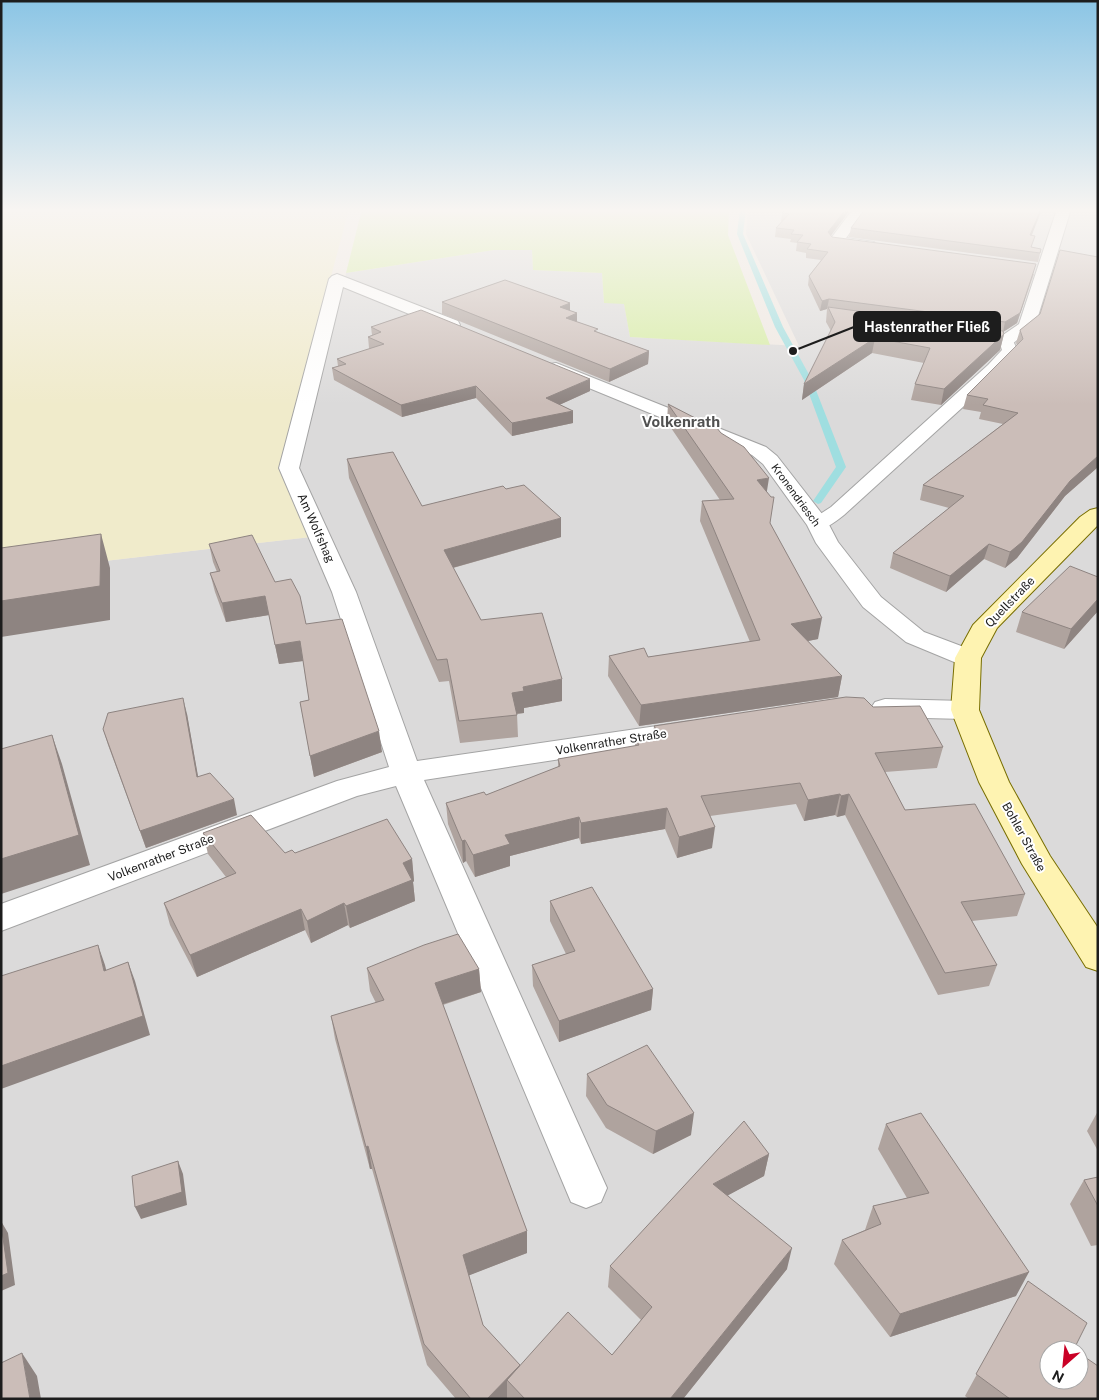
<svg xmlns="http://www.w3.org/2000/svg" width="1099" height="1400" font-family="'Public Sans',sans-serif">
	<rect width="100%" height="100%" fill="#efe8e2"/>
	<path fill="#dbdada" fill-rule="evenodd" d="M748 209H1098V1399H1V573L311 537 298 466 346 273 494 250H532L533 270 602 273 604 303H624L630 337 799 346 746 234ZM1049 1350H1079V1380H1049Z"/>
	<path fill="#f0ebcb" d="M1 209H349L280 468 311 537 1 573Z"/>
	<path fill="#d6eda3" d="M362 209H729L728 235 770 345 630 337 624 304 604 303 602 273 533 270 532 250H494L346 273Z"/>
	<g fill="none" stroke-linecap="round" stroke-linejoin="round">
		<path fill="#9fdee0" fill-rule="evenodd" d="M740 209H746L743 234 783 327 812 380 846 467 821 503 818 504 813 501 836 467 804 380 775 327 737 234Z"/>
		<g stroke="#a4a4a4" stroke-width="2">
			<path id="lane" d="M1006 336 1011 337 1018 351 964 406 844 515C834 523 824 531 811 528L808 524 811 520 831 507 988 365 1002 350 999 340 1001 337Z"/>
		</g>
		<g stroke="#a4a4a4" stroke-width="2">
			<path id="street" d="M853 209H867L846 238 874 242 876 245 874 248 869 249 836 245 831 244 829 241Z
				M1057 209H1071L1035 326 1012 344 1006 345 959 340 956 336 959 332 965 331 1003 335 1019 324Z
				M337 274 458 321 460 325 458 329H446L343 287 299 468 356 592 417 761 691 721 701 723 705 730 701 737 691 739 424 780 607 1188 601 1202 586 1208 571 1202 396 786 357 796 1 931V904L337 781 389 767 332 592 279 468 329 279 332 276Z
				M556 363 766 447 777 456 826 519 838 542 881 597 924 632 977 652 981 658 977 664 968 666 959 664 906 642 863 607 816 543 807 525 763 464 752 455 550 372 547 368 550 364Z
				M885 699 965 701 975 704 979 710 975 716 965 719 885 717 875 714 871 708 875 702Z"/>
		</g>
		<g stroke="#786e00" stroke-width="2">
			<path id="secondary" d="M1098 508V525L997 628 981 658 979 710 1009 782 1050 856 1098 928V971L1086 967 1022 864 979 782 951 710 955 658 973 625 1080 517 1090 510Z"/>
		</g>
		<use href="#lane" fill="#fff" fill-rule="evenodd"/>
		<use href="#street" fill="#fff" fill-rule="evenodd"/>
		<use href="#secondary" fill="#fef3b1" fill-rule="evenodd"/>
	</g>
	<path fill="#afa39e" d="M786 209 832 237 1034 274 1017 323 1003 332 1004 334 1000 350 941 405 911 400 915 384 924 363 872 353 802 400 804 384 831 331 826 322 827 309 820 311 808 285 809 276 821 260 806 258V253L796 251 797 243 790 242 791 239 775 237 776 228 782 221H781L782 213Z
		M1042 209 1032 235V247L1041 249 1038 262 849 237 851 228Z
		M1098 257V467L1065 496 1017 558 1005 568 984 559 946 592 890 568 893 553 949 508 920 500 923 485 1003 424 979 419 981 412 963 409 967 395 1017 345 1016 343 1020 330 1040 314Z
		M442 302 570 311 577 313V322L598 332 649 351 648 364 609 382 442 314Z
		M371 327 590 391 559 405 573 423 512 436 476 398 402 417 334 380 332 368 338 366 337 359 370 349 369 348 368 337 372 335Z
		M668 404 767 492 770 523 818 639 808 641 842 676 838 697 639 726 608 676 609 656 648 657 750 642 700 521 702 501 720 500 667 422Z
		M347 459 422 506 561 537 453 568 481 620 562 701 524 708V713L517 714 518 737 460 743 449 681 439 682 349 478Z
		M209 544 275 582 306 624 382 752 314 777 300 702 309 700 303 661 279 664 269 615 226 622 215 592 210 573 217 572 213 562Z
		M1098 577V611L1064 649 1016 632 1022 612Z
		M873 707 943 747 937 768 885 772 905 810 1025 894 1017 916 972 921 997 965 989 986 938 995 845 815 837 817 835 815 804 821 796 804 710 816 712 848 677 858 665 829 581 844 579 838 510 856V866L475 877 466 861 463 863 448 824 446 803 486 795 558 767V759L635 746V739L653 736 654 726Z
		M187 714 198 777 237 815 146 848 108 745 103 729Z
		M203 833 285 853 412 859 414 881 413 882 415 901 350 928 348 925 311 943 305 930 197 977 170 925 164 903 226 877 208 854Z
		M550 901 653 989 651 1010 559 1042 533 986 532 965 566 954 550 921Z
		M367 968 479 969 481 992 443 1005 527 1231V1253L469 1275 483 1325 520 1366 612 1355 641 1320 608 1287 610 1266 769 1154 764 1176 728 1195 787 1269 683 1399H456L427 1365 372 1169H370L335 1039 331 1016 376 1003 370 991Z
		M587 1074 691 1135 653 1154 606 1128 586 1096Z
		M1098 1111V1151L1087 1131Z
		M886 1124 1016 1296 890 1337 834 1264 842 1240 865 1230 873 1206 907 1198 878 1149Z
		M1098 1177V1245L1091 1246 1070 1204 1084 1180Z
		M1028 1281 1074 1349 1098 1399H969L965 1396Z"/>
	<path fill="#8e8481" d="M846 209H851L827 241 828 232Z
		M1041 209H1042L1028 244 1030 235Z
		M1036 264 1017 323 1003 332 1005 322Z
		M829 299 827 309 820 311 822 301Z
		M570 303V316L560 307Z
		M577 313V326L566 318Z
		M1004 334 1000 350 941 405 944 389Z
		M875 338 872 353 802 400 804 384Z
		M649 351 648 364 609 382 610 369Z
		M590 379V391L546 411V398Z
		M476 386V398L402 417 401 405Z
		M573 411V423L512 436V423Z
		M1098 456V467L1065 496 1017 558 1005 568 1010 552 1070 481Z
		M769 478 766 497 757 480Z
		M561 518V537L445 570 444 550Z
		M101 534 110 568V620L1 637V601Z
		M989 544 984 559 946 592 950 576Z
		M265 596 269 615 226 622 222 603Z
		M1098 599V611L1064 649 1071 629Z
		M822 618 818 639 788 645 791 624Z
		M300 641 303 661 279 664 275 645Z
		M842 676 838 697 639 726 641 705Z
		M562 679V701L524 708V713L513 714 512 693 523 687Z
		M183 698 187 714 201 793 197 777Z
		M379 731 382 752 314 777 310 756Z
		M52 735 62 764 90 865 1 894V859Z
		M840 794 835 815 804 821 808 800Z
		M849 794 845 815 837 817 841 796Z
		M234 799 237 815 146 848 140 831Z
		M667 808 665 829 581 844V823Z
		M579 817V838L510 856V866L475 877 473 855 505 835Z
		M715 827 712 848 677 858 679 837Z
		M465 840 466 861 463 863 462 841Z
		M412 859 414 881 413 882 415 901 350 928 346 906 403 863Z
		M344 903 348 925 311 943 307 921Z
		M301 909 305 930 197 977 190 955Z
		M98 945 105 965 111 990 104 971Z
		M128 962 135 981 150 1035 1 1089V1066Z
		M479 969 481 992 437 1006 435 983Z
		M653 989 651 1010 559 1042V1021Z
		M694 1113 691 1135 653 1154 656 1131Z
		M368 1146 372 1169H370L366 1147Z
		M769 1154 764 1176 710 1205 713 1184Z
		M178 1161 183 1174 187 1205 141 1219 135 1207Z
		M1 1221 8 1233 15 1285 1 1291Z
		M527 1231V1253L465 1277 463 1255Z
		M792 1248 787 1269 683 1399H670Z
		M1029 1272 1016 1296 890 1337 900 1314Z
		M22 1353 37 1376 41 1399H30Z
		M520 1365V1385L507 1380V1399H487Z"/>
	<path fill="#cbbdb8" stroke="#8e8481" d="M786 209H846L828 232 832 237 1036 264 1020 313 1005 322 829 299 822 301 809 276 828 252 807 249 811 244 797 242 803 235 791 234 794 230 776 228 789 214 782 213Z
		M865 209H1041L1030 235 1035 236 1031 247 1041 249 1040 253 851 228Z
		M1060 250 1098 257V456L1070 481 1022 542 1010 552 989 544 950 576 893 553 964 496 923 485 1018 413 983 405 988 399 967 395 1023 339 1020 330 1040 314Z
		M505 280 570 303 560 307 577 313 566 318 598 329 594 331 649 351 610 369 442 302Z
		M828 307 1003 331 1004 334 944 389 915 384 930 348 875 338 804 384 835 322Z
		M421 310 590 379 546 398 573 411 512 423 476 386 401 405 332 368 346 364 337 359 384 344 368 337 381 332 371 327Z
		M668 404 699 420 702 418 712 422 721 433 744 447 769 478 757 480 771 497H774L770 523 822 618 791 624 842 676 641 705 609 656 644 648 648 657 760 640 702 501 734 499Z
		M393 452 422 506 503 486 506 489 524 485 561 518 444 550 481 620 542 613 562 679 523 687 524 691 512 693 517 715 459 721 447 659 437 660 347 459Z
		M101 534 100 586 1 601V548Z
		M252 535 275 582 291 579 300 596 306 624 342 619 379 731 310 756 300 702 309 700 300 641 275 645 265 596 222 603 210 573 220 571 209 544Z
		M1070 566 1098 577V599L1071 629 1022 612Z
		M846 697 864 698 873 707 920 706 943 747 875 753 905 810 975 804 1025 894 961 902 997 965 945 973 849 794 841 796 840 794 808 800 800 783 701 796 715 827 679 837 667 808 581 823 579 817 505 835 510 844 473 855 465 840 462 841 446 803 484 792 486 795 560 766 558 759 639 745 635 739 660 735 654 726Z
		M183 698 197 777 210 773 234 799 140 831 103 729 108 713Z
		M52 735 79 835 1 859V749Z
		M251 815 285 853 292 850 295 853 387 819 412 859 403 863 412 880 346 906 344 903 307 921 301 909 190 955 164 903 236 873 203 833Z
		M592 887 653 989 559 1021 532 965 575 951 550 901Z
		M458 934 479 969 435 983 527 1231 463 1255 483 1325 520 1365 487 1399H471L424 1344 368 1146 366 1147 331 1016 384 1000 367 968 424 945Z
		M98 945 104 971 128 962 143 1016 1 1066V976Z
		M647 1045 694 1113 656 1131 607 1105 587 1074Z
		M921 1113 1029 1272 900 1314 842 1240 881 1224 873 1206 929 1193 886 1124Z
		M744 1121 769 1154 713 1184 792 1248 670 1399H525L507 1380 568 1312 612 1355 652 1307 610 1266Z
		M178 1161 182 1192 135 1207 132 1176Z
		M1098 1177V1206L1084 1180Z
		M1 1224 8 1273 1 1276Z
		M1028 1281 1087 1323 1074 1349 1075 1350H1049V1380H1079V1353L1098 1366V1399H1010L976 1374Z
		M22 1353 30 1399H1V1363Z"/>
	<linearGradient id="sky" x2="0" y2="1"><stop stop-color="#8bc5e5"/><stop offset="0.52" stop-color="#f8f5f2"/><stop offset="1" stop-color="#f8f5f2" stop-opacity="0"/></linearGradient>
	<rect width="1099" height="405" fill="url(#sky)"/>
	<g text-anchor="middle" stroke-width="4" stroke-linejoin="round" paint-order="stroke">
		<g font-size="11" fill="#1d1d1d" stroke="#fff">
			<text transform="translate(796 495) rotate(54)" y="4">Kronendriesch</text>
		</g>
		<g font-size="12" fill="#1d1d1d" stroke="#fff">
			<text transform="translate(316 528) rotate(66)" y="4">Am Wolfshag</text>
			<text transform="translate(1010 602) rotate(-46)" y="4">Quellstraße</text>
			<text transform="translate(611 742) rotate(-9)" y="4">Volkenrather Straße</text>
			<text transform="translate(1024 837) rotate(61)" y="4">Bohler Straße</text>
			<text transform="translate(161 858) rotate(-21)" y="4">Volkenrather Straße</text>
		</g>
		<g font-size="15" font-weight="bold" fill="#505050" stroke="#fff">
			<text x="681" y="427">Volkenrath</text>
		</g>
	</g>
	<path fill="none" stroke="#1d1d1d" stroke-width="2" d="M793 351L854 327"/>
	<circle fill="#1d1d1d" stroke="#fff" stroke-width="2" cx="793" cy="351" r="5"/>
	<rect fill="#1d1d1d" stroke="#1d1d1d" stroke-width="2" x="854" y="312" width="146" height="29" rx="5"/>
	<g font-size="14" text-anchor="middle" font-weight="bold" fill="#fff">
		<text x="927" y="332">Hastenrather Fließ</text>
	</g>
	<rect width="1099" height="1400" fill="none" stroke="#1d1d1d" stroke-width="5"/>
	<g transform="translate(1064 1365) rotate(207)"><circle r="24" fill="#ffffff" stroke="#a5a5a5"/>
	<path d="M0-4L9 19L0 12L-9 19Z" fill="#ca0026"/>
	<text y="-8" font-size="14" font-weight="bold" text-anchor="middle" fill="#1d1d1d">N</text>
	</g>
</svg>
